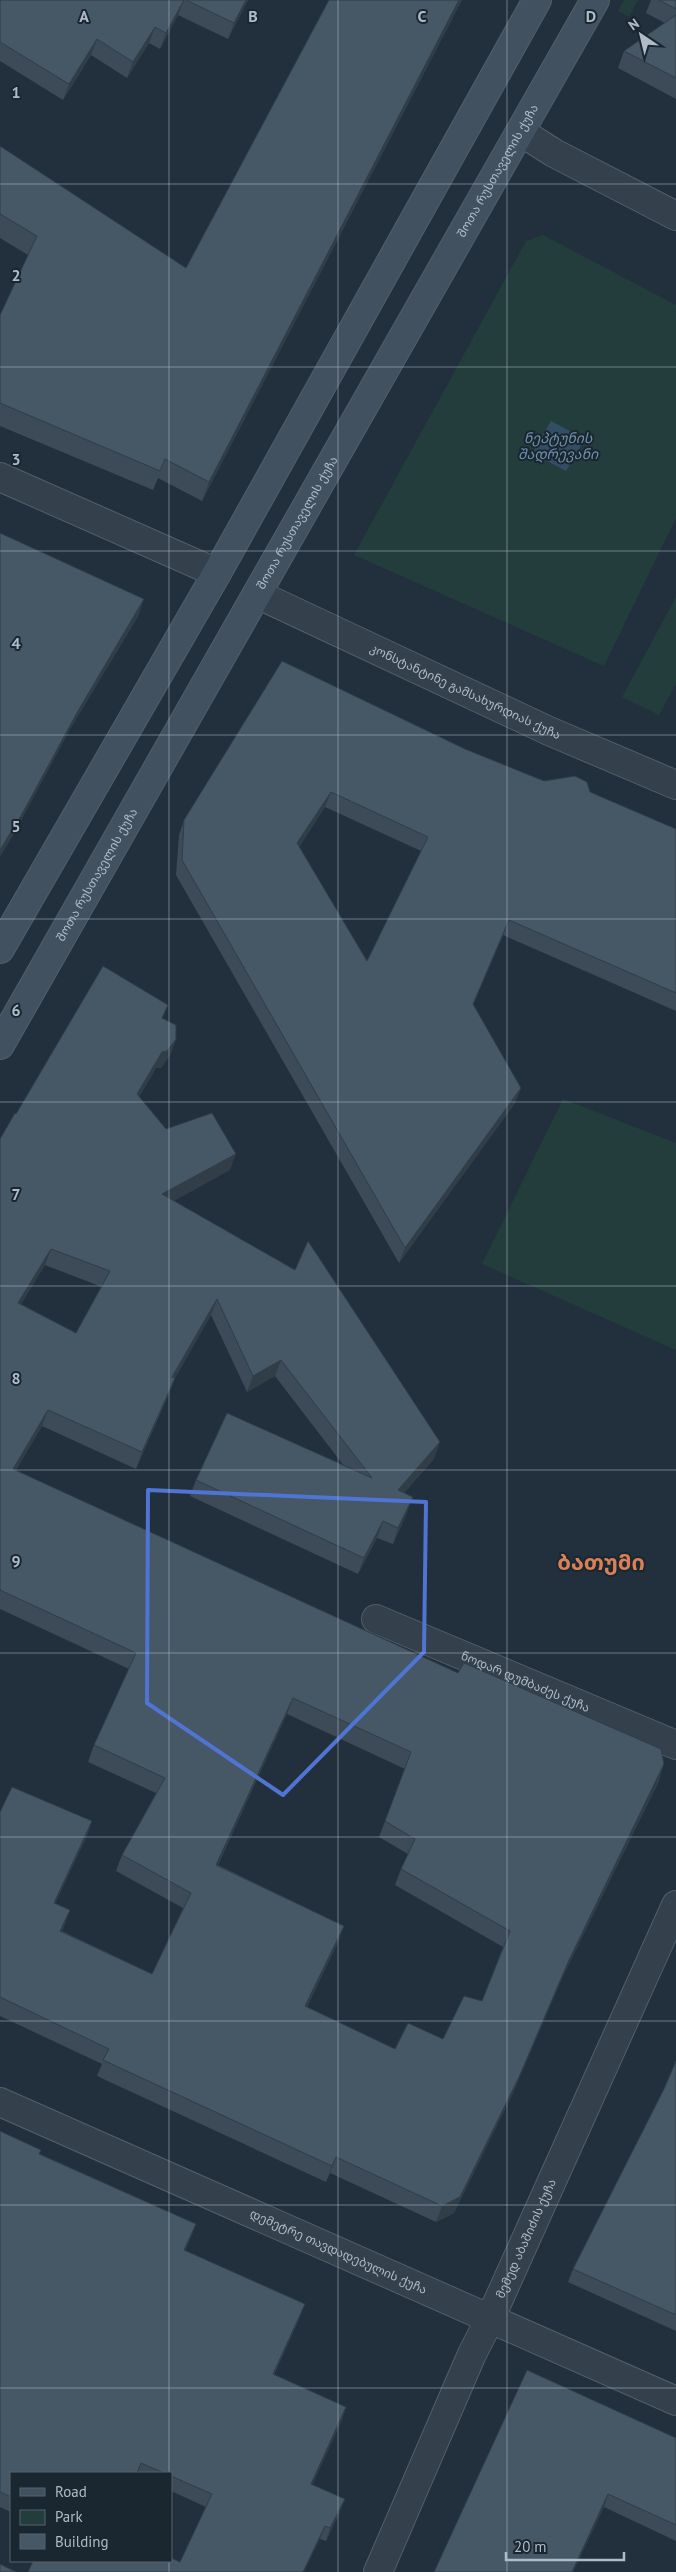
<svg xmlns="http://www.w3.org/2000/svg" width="676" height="2572" font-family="'PT Sans','Noto Sans Georgian',sans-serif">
	<rect width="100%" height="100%" fill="#21303c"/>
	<path fill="#233d3c" d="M624 0H638L629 17 618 11Z
		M543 235 676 305V518L604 666 354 555 526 241Z
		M676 597V684L659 715 622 697Z
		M563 1099 676 1143V1350L482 1264Z"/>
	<path fill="#334e64" d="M551 421 585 439 566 471 532 453Z"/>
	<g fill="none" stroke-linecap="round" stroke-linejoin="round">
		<g stroke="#525f69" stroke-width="30">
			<g id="street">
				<path d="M521 132 554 153 676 216"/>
				<path d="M0 477 217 573"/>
				<path id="s1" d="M257 594 549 731 676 785"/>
				<path id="s2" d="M376 1619 676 1745"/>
				<path id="s3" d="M0 2102 676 2401"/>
				<path id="s4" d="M378 2572 472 2354 490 2319 676 1905"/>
			</g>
		</g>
		<g stroke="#525f69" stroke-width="30">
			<g id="secondary">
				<path d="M0 949 217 573 537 0"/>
				<path id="s5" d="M0 1045 595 0"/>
			</g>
		</g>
		<use href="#street" stroke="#34414c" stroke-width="28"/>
		<use href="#secondary" stroke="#42515f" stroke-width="28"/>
	</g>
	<path fill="#3c4b57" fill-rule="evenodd" d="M0 0H248L228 39 178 15 160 49 149 43 127 78 91 55 63 100 0 61Z
		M329 0H462L202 501 158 478 153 490 0 426V315L28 255 0 238V146L186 268Z
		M651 0H676V99L618 68 624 51 665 23 646 13Z
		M465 749 544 781 590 792 676 829V1011L503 935 473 1005 521 1088 515 1103 399 1263 176 875 179 835 184 820ZM325 807 421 851 367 961 299 847Z
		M163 1019 176 1039 170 1055 161 1068H156L139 1097 166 1129 230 1170 173 1201 434 1459 404 1493 407 1513 393 1544 377 1538 358 1574 190 1496 196 1480 344 1466 275 1376 247 1392 211 1315 175 1378 169 1394 136 1469 42 1426 16 1470 659 1781 563 1976 513 2093 454 2213 436 2222 330 2173 326 2182 112 2083 97 2076 102 2064 0 2016V1812L92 1821 86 1838 55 1903 70 1910 62 1931 152 1974 183 1908 116 1871 122 1855 156 1793 88 1762 94 1745 129 1669 0 1609V1139L16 1114ZM45 1265 102 1287 76 1333 21 1304ZM287 1714 405 1769 379 1837 408 1854 401 1869 395 1885 503 1947 482 2001 443 2039 395 2049 307 2007 338 1942 344 1926 218 1865Z
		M676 2061V2331L568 2282 573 2269 664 2089Z
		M0 2131 40 2154 196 2224 185 2251 300 2317 274 2375 346 2407 342 2420 312 2484 340 2512 326 2541 320 2539 180 2562 206 2507 171 2491V2473H11V2512L0 2507Z
		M676 2438V2541L604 2507 573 2572H434Z"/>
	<path fill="#313d47" d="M184 0 178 15 160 49 166 33Z
		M246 0H248L228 39 234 23Z
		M459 0H462L202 501 209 482Z
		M155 27 149 43 127 78 133 62Z
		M97 39 91 55 63 100 69 84Z
		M144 599 138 617 71 728 15 832 0 857V850L78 711Z
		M331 792 325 807 292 859 297 843Z
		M509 920 503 935 467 1019 473 1004Z
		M176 1039 170 1055 161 1068H156L131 1111 137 1094 162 1052Z
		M521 1088 515 1103 399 1263 405 1248Z
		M236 1154 230 1170 156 1211 162 1194Z
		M51 1249 45 1265 12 1319 18 1303Z
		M217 1299 211 1315 166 1393 172 1377Z
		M281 1360 275 1376 247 1392 253 1376Z
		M175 1378 169 1394 136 1469 142 1452Z
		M48 1410 42 1426 7 1485 13 1469Z
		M440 1442 434 1459 392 1506 398 1490Z
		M413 1497 407 1513 393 1544 398 1528Z
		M383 1521 377 1538 358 1574 364 1558Z
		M293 1698 287 1714 210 1881 216 1865Z
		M664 1764 659 1781 563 1976 513 2093 454 2213 436 2222 442 2206 569 1960Z
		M92 1821 86 1838 48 1919 54 1903Z
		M70 1910 64 1927 54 1947 60 1931Z
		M344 1926 338 1942 299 2023 305 2006Z
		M336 2157 330 2173 326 2182 332 2166Z
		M196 2224 191 2237 180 2263 184 2250Z
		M305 2304 300 2317 268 2387 273 2374Z
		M346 2407 342 2420 307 2497 311 2484Z
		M608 2494 604 2507 573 2572H572Z
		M345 2499 340 2512 326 2541 330 2528Z
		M325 2526 320 2539 304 2572H303Z"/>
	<path fill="#465765" stroke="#313d47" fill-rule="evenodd" d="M0 0H184L166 33 155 27 133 62 97 39 69 84 0 42Z
		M186 0H246L234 23Z
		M329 0H459L209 482 165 459 160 471 0 403V315L37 236 0 214V146L186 268Z
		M659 0H676V9Z
		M676 15V78L624 51Z
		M0 533 144 599 78 711 22 814 0 850Z
		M282 661 465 749 544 781 575 776 587 782 590 792 676 829V993L509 920 473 1004 521 1088 405 1248 182 860 184 820ZM331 792 428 837 367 961 297 843Z
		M103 966 168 1005 162 1018 176 1025V1039L167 1051 162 1052 137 1094 166 1129 212 1113 236 1154 162 1194 295 1270 308 1241 440 1442 398 1490 413 1497 398 1528 383 1521 364 1558 196 1480 227 1413 372 1478 281 1360 253 1376 217 1299 172 1377 175 1378 142 1452 48 1410 13 1469 458 1673 464 1663 661 1749 664 1764 569 1960 519 2077 460 2197 442 2206 336 2157 332 2166 118 2067 103 2060 109 2049 0 1997V1812L12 1787 92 1821 54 1903 70 1910 60 1931 152 1974 191 1893 122 1855 165 1778 94 1745 136 1653 0 1590V1139L15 1113 16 1114ZM51 1249 110 1271 76 1333 18 1303ZM293 1698 411 1752 385 1821 415 1839 401 1869 510 1931 482 2001 464 1996 443 2039 408 2023 395 2049 305 2006 344 1926 216 1865Z
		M676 2061V2315L573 2269 664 2089Z
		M0 2131 41 2150 39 2154 196 2224 184 2250 305 2304 273 2374 346 2407 311 2484 345 2499 330 2528 325 2526 303 2572H28L33 2561H171V2558L180 2562 212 2494 171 2476V2473H164L141 2463 137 2473H11V2497L0 2492Z
		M527 2370 676 2438V2525L608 2494 572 2572H434Z
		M0 2564 16 2572H0Z"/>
	<path fill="none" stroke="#5074d2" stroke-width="4" stroke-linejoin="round" d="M148 1490 426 1502 424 1652 283 1795 147 1703Z"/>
	<path fill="none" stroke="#afbcc8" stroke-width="1" stroke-opacity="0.55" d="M169 0V2473M338 0V2572M507 0V2572M0 184H676M0 367H676M0 551H676M0 735H676M0 919H676M0 1102H676M0 1286H676M0 1470H676M0 1653H676M0 1837H676M0 2021H676M0 2205H676M0 2388H676M169 2561V2572"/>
	<g text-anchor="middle" stroke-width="4" stroke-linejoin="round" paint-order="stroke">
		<g font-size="12" fill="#afbcc8" stroke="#1a2630">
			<text dy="4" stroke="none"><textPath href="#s5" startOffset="1006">შოთა რუსთაველის ქუჩა</textPath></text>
			<text dy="4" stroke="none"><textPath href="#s5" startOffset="601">შოთა რუსთაველის ქუჩა</textPath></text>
			<text dy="4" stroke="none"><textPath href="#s1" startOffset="230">კონსტანტინე გამსახურდიას ქუჩა</textPath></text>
			<text dy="4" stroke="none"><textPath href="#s5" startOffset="196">შოთა რუსთაველის ქუჩა</textPath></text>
			<text dy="4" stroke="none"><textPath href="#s2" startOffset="162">ნოდარ დუმბაძეს ქუჩა</textPath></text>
			<text dy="4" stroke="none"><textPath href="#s4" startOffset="365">მემედ აბაშიძის ქუჩა</textPath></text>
			<text dy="4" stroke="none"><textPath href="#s3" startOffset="370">დემეტრე თავდადებულის ქუჩა</textPath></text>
		</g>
		<g font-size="14" font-style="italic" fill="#6e92ad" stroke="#1a2630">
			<text x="558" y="443">ნეპტუნის<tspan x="558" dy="16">შადრევანი</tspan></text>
		</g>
		<g font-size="22" font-weight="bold" fill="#da8058" stroke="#1a2630">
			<text x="601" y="1570">ბათუმი</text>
		</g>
	</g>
	<g font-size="16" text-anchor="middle" font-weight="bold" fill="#afbcc8" stroke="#1a2630" stroke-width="4" stroke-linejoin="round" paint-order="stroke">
		<text x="84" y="22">A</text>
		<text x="253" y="22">B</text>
		<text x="422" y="22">C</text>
		<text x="591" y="22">D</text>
		<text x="16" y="98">1</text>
		<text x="16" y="281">2</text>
		<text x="16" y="465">3</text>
		<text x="16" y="649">4</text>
		<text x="16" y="832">5</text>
		<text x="16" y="1016">6</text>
		<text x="16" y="1200">7</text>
		<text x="16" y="1384">8</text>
		<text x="16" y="1567">9</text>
	</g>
	<rect x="10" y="2472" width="162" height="90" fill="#1a2630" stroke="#56626d"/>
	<rect x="20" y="2488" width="25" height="8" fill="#42515f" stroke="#56626d"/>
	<text x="55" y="2497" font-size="15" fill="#afbcc8">Road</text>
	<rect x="20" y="2510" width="25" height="15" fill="#233d3c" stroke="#56626d"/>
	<text x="55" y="2522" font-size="15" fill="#afbcc8">Park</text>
	<rect x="20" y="2534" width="25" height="15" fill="#465765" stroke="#56626d"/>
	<text x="55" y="2547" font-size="15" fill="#afbcc8">Building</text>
	<g transform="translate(641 35) rotate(325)" stroke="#1a2630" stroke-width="4" paint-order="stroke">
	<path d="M0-4L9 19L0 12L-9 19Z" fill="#afbcc8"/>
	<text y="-8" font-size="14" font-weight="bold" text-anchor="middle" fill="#afbcc8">N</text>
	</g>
	<path d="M506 2552v8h118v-8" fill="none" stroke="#afbcc8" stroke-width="2.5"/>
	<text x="514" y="2552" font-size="15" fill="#afbcc8" stroke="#1a2630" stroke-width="4" paint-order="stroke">20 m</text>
</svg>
